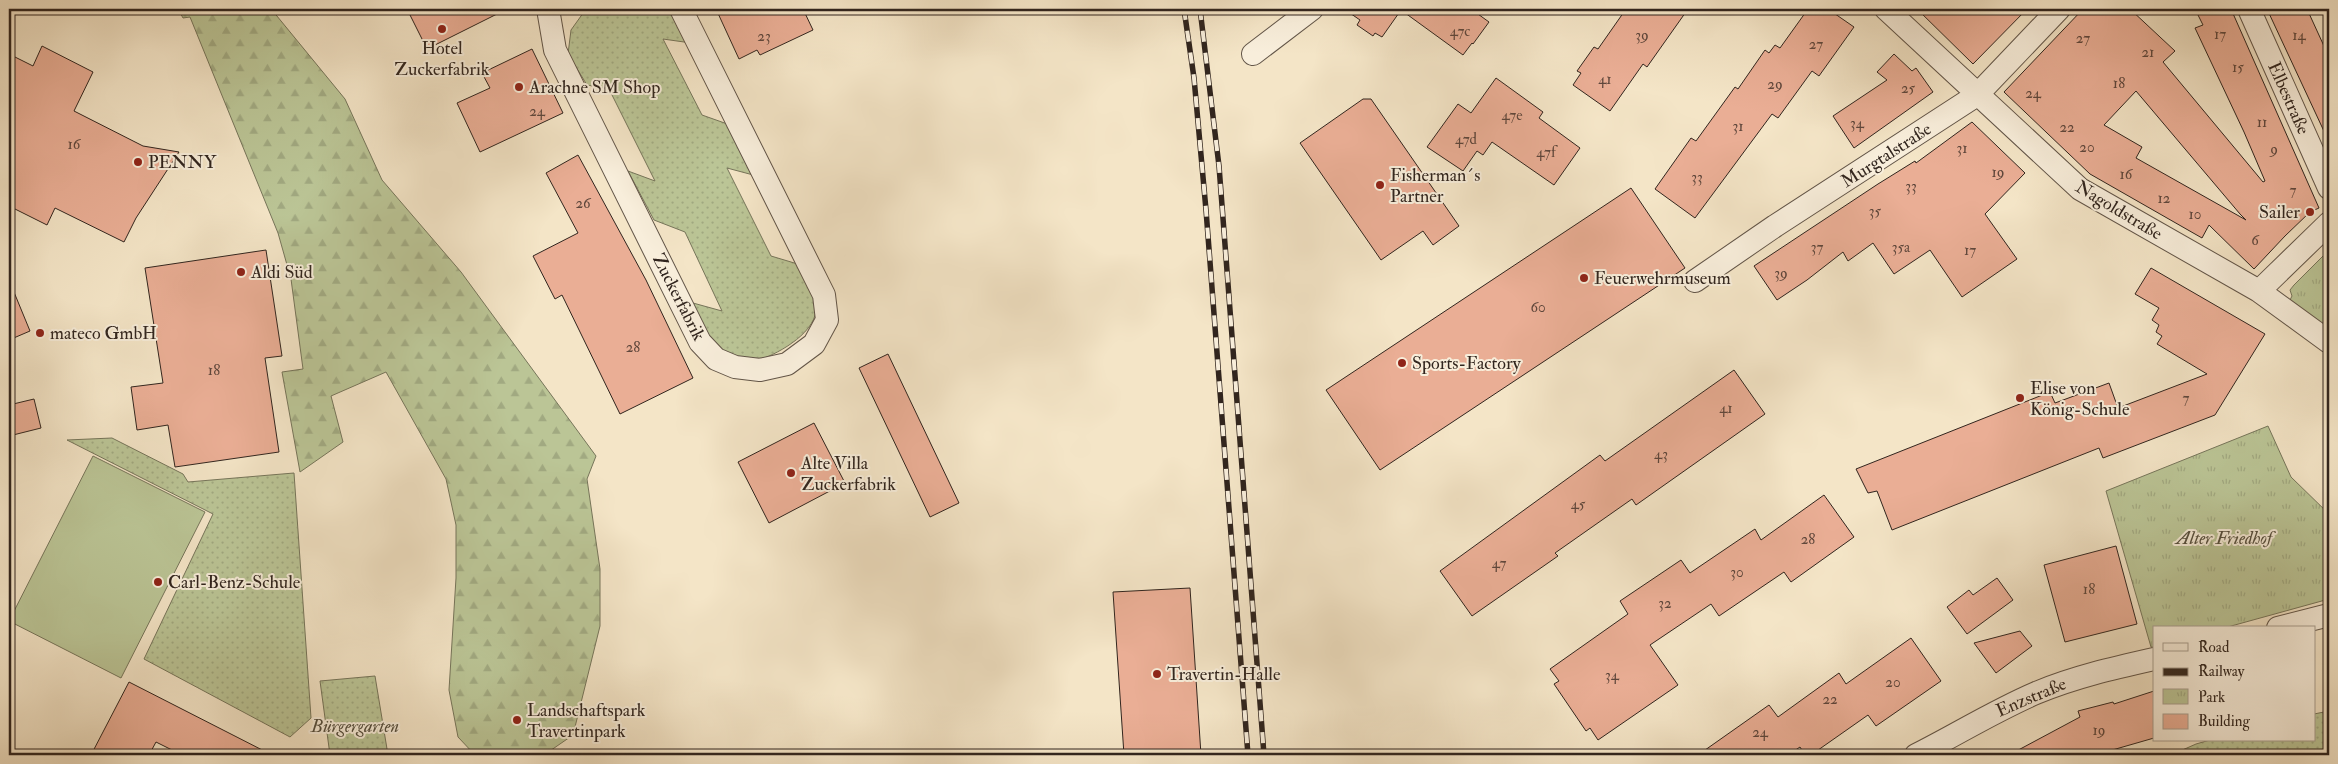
<svg xmlns="http://www.w3.org/2000/svg" width="2338" height="764" font-family="'IM FELL Double Pica',serif">
	<defs>
		<pattern id="grass-dots" width="8" height="8" patternUnits="userSpaceOnUse" patternTransform="scale(1.25)"><rect width="8" height="8" fill="#bbc596"/><path d="M2 2h.1M6 6h.1" fill="none" stroke="#a1a981" stroke-width="1.8" stroke-linecap="round"/></pattern>
		<pattern id="forest-firs" width="22" height="20" patternUnits="userSpaceOnUse" patternTransform="scale(1.25)"><rect width="22" height="20" fill="#bbc596"/><path d="M5 1l3.5 6h-7zM16 11l3.5 6h-7z" fill="#a1a981"/></pattern>
		<pattern id="park-tufts" width="24" height="20" patternUnits="userSpaceOnUse" patternTransform="scale(1.25)"><rect width="24" height="20" fill="#bbc596"/><path d="M3 7l-1-3M5 7V3M7 7l1-3M15 17l-1-3M17 17v-4M19 17l1-3" fill="none" stroke="#a1a981"/></pattern>
	</defs>
	<rect width="100%" height="100%" fill="#f4e5c7"/>
	<filter id="stains"><feTurbulence type="fractalNoise" baseFrequency=".004" numOctaves="4"/><feColorMatrix values="0 0 0 0 .2 0 0 0 0 .09 0 0 0 0 .02 0 0 0 .5 -.17"/></filter>
	<radialGradient id="worn" r=".72"><stop offset=".6" stop-color="#630" stop-opacity="0"/><stop offset="1" stop-color="#630" stop-opacity=".3"/></radialGradient>
	<path fill="url(#grass-dots)" stroke="#76755a" d="M586 9H673L691 43 663 39 702 115 733 126 757 176 727 168 771 256 801 265C806 278 814 292 816 305 819 331 780 353 759 360 752 362 733 357 725 354 711 348 699 317 693 303L722 311 685 232 654 220 628 171 655 181 609 89 587 85 568 54 571 30Z
		M112 438 183 474 188 482 294 473 311 718 290 737 144 659 213 514 67 440Z
		M375 676 388 755H330L320 681Z
		M2329 711V755H2171L2196 744 2210 740H2314V714Z"/>
	<path fill="url(#forest-firs)" stroke="#76755a" d="M178 9 272 10 345 99 382 180 461 272 596 456 587 479 600 569V626L573 735 544 755H475L458 737 449 690 456 578V525L446 479 386 372 331 396 343 442 300 472 282 372 303 369 291 279 278 233 190 17 183 18Z"/>
	<path fill="url(#park-tufts)" stroke="#76755a" d="M2329 250V335L2288 304 2292 296 2290 290 2294 285Z
		M2268 426 2291 477 2329 514V599L2224 628H2154V647H2151L2106 491Z"/>
	<path fill="#bbc596" stroke="#76755a" d="M93 456 205 512 121 678 9 621Z"/>
	<path fill="#eaae95" stroke="#31251e" fill-rule="evenodd" d="M407 9H507L427 49Z
		M716 9H803L813 30 760 55 757 50 739 59Z
		M1344 9H1471L1489 22 1473 44 1472 43 1463 55 1401 10 1382 37 1375 33 1373 36 1357 25 1360 20Z
		M1626 9H1688L1647 67 1643 64 1610 111 1573 85 1581 73 1577 71 1594 47 1598 49Z
		M1808 9H1828L1854 27 1819 76 1812 71 1778 118 1772 114 1695 218 1655 189 1691 138 1696 141 1735 87 1738 89 1765 50 1769 53 1775 45 1780 48Z
		M1917 9H2027L1973 64Z
		M2083 9H2130L2175 51 2163 62 2263 182 2265 181 2244 132 2195 28 2203 25 2195 9H2231L2319 208 2310 212 2285 236 2254 269 2209 225 2202 238 2090 174 2004 92ZM2136 91 2240 214 2246 220 2136 158 2142 147 2104 125Z
		M2267 9H2307L2329 57V142Z
		M42 46 93 72 74 111 143 146 179 152 136 218 124 242 55 208 47 225 9 206V54L33 66Z
		M532 49 563 113 480 152 457 103 490 88 482 73Z
		M1894 54 1912 71 1916 68 1933 92 1854 148 1833 116 1887 80 1877 72Z
		M1496 78 1543 112 1539 118 1580 148 1554 185 1492 142 1483 155 1477 151 1463 171 1427 147 1458 104 1471 113Z
		M1363 99H1371L1459 226 1433 245 1423 231 1381 260 1300 143Z
		M1972 122 2025 173 1985 214 2017 259 1962 297 1930 250 1894 274 1873 243 1848 261 1843 252 1807 280 1777 300 1754 266 1878 184 1915 161 1916 163Z
		M578 155 646 280 693 378 620 414 562 295 555 299 533 256 578 233 546 173Z
		M1631 188 1685 268 1380 470 1326 390Z
		M266 250 282 356 265 358 279 452 175 467 168 425 137 430 131 387 163 383 145 268Z
		M2151 268 2265 334 2215 415 2103 458 2099 448 1892 530 1877 491 1868 493 1856 469 2050 392 2055 403 2109 383 2118 408 2207 374 2157 344 2162 336 2156 332 2159 325 2152 320 2159 308 2135 294Z
		M9 280 30 331 9 340Z
		M888 354 959 503 930 517 859 368Z
		M1734 370 1765 414 1636 505 1632 499 1555 553 1558 556 1472 616 1440 571 1600 455 1605 461Z
		M34 399 41 428 9 436V405Z
		M814 423 845 483 769 523 738 462Z
		M1824 495 1854 537 1791 582 1784 572 1719 616 1711 604 1650 645 1678 685 1598 740 1590 728 1586 731 1554 684 1559 681 1550 669 1628 614 1620 601 1681 560 1690 573 1755 529 1761 540Z
		M2116 546 2137 624 2065 642 2044 565Z
		M1997 578 2013 600 1967 634 1947 607 1969 590 1973 595Z
		M1190 588 1201 755H1124L1113 592Z
		M2020 631 2032 646 1996 673 1974 643Z
		M1911 638 1941 681 1876 726 1868 715 1811 755H1805L1800 747 1788 755H1698L1769 705 1778 717 1839 673 1846 684Z
		M129 682 272 755H182L156 742 149 755H91Z
		M2154 691V738L2095 755H2009L2080 717 2078 711 2113 702 2114 704Z"/>
	<g fill="none" stroke-linecap="round" stroke-linejoin="round">
		<g stroke="#625548" stroke-width="24">
			<path id="street" d="M548 9 555 50 700 342 716 359 735 367 760 370 787 364 814 344 827 320 824 295 681 9
				M1886 9 2080 189 2259 291 2329 342
				M2249 9 2329 188
				M1253 54 1312 9
				M1695 281 1775 226 1977 95 2059 9
				M2259 291 2329 223
				M2278 628 2329 615
				M1916 755C1956 735 1994 711 2036 693 2074 677 2114 668 2154 659"/>
		</g>
		<use href="#street" stroke="#f8eedb" stroke-width="22"/>
		<g stroke="#31251e" stroke-width="5.5">
			<path id="rail" d="M1184 9 1194 78 1206 210 1248 755
				M1200 9 1219 166 1264 755"/>
		</g>
		<use href="#rail" stroke="#f8eedb" stroke-width="4" stroke-dasharray="11" stroke-linecap="butt"/>
	</g>
	<g fill="#8f2418" stroke="#f8eedb" stroke-width="2">
		<circle cx="442" cy="29" r="5"/>
		<circle cx="519" cy="87" r="5"/>
		<circle cx="138" cy="162" r="5"/>
		<circle cx="1380" cy="185" r="5"/>
		<circle cx="2310" cy="212" r="5"/>
		<circle cx="241" cy="272" r="5"/>
		<circle cx="1584" cy="278" r="5"/>
		<circle cx="40" cy="333" r="5"/>
		<circle cx="1402" cy="363" r="5"/>
		<circle cx="2020" cy="398" r="5"/>
		<circle cx="791" cy="473" r="5"/>
		<circle cx="158" cy="582" r="5"/>
		<circle cx="1157" cy="674" r="5"/>
		<circle cx="517" cy="720" r="5"/>
	</g>
	<g text-anchor="middle" stroke-width="4" stroke-linejoin="round" paint-order="stroke">
		<g font-size="15" fill="#5f473c">
			<text x="1460" y="36">47c</text>
			<text x="2220" y="39">17</text>
			<text x="1642" y="40">39</text>
			<text x="2299" y="40">14</text>
			<text x="764" y="41">23</text>
			<text x="2083" y="43">27</text>
			<text x="1816" y="49">27</text>
			<text x="2148" y="57">21</text>
			<text x="2238" y="72">15</text>
			<text x="1605" y="84">41</text>
			<text x="2119" y="88">18</text>
			<text x="1775" y="89">29</text>
			<text x="1908" y="93">25</text>
			<text x="2033" y="98">24</text>
			<text x="537" y="116">24</text>
			<text x="1512" y="120">47e</text>
			<text x="2262" y="127">11</text>
			<text x="1857" y="128">34</text>
			<text x="1738" y="131">31</text>
			<text x="2067" y="132">22</text>
			<text x="1466" y="144">47d</text>
			<text x="74" y="149">16</text>
			<text x="2087" y="152">20</text>
			<text x="1962" y="153">31</text>
			<text x="2274" y="154">9</text>
			<text x="1546" y="157">47f</text>
			<text x="1998" y="177">19</text>
			<text x="2126" y="179">16</text>
			<text x="1697" y="182">33</text>
			<text x="1911" y="191">33</text>
			<text x="2293" y="195">7</text>
			<text x="2164" y="203">12</text>
			<text x="583" y="208">26</text>
			<text x="1875" y="216">35</text>
			<text x="2195" y="219">10</text>
			<text x="2255" y="245">6</text>
			<text x="1817" y="252">37</text>
			<text x="1901" y="252">35a</text>
			<text x="1970" y="255">17</text>
			<text x="1781" y="278">39</text>
			<text x="1538" y="312">60</text>
			<text x="633" y="352">28</text>
			<text x="214" y="375">18</text>
			<text x="2186" y="403">7</text>
			<text x="1726" y="413">41</text>
			<text x="1661" y="459">43</text>
			<text x="1578" y="509">45</text>
			<text x="1808" y="544">28</text>
			<text x="1499" y="568">47</text>
			<text x="1737" y="577">30</text>
			<text x="2089" y="594">18</text>
			<text x="1665" y="608">32</text>
			<text x="1612" y="680">34</text>
			<text x="1893" y="687">20</text>
			<text x="1830" y="704">22</text>
			<text x="2099" y="735">19</text>
			<text x="1760" y="737">24</text>
		</g>
		<g font-size="18" fill="#31251e" stroke="#f8eedb" text-anchor="start">
			<text x="442" y="54" text-anchor="middle">Hotel<tspan x="442" dy="21">Zuckerfabrik</tspan></text>
			<text x="529" y="93">Arachne SM Shop</text>
			<text x="148" y="168">PENNY</text>
			<text x="1390" y="181">Fisherman´s<tspan x="1390" dy="21">Partner</tspan></text>
			<text x="2300" y="218" text-anchor="end">Sailer</text>
			<text x="251" y="278">Aldi Süd</text>
			<text x="1594" y="284">Feuerwehrmuseum</text>
			<text x="50" y="339">mateco GmbH</text>
			<text x="1412" y="369">Sports-Factory</text>
			<text x="2030" y="394">Elise von<tspan x="2030" dy="21">König-Schule</tspan></text>
			<text x="801" y="469">Alte Villa<tspan x="801" dy="21">Zuckerfabrik</tspan></text>
			<text x="168" y="588">Carl-Benz-Schule</text>
			<text x="1167" y="680">Travertin-Halle</text>
			<text x="527" y="716">Landschaftspark<tspan x="527" dy="21">Travertinpark</tspan></text>
		</g>
		<g font-size="18" fill="#31251e" stroke="#f8eedb">
			<text transform="translate(2289 98) rotate(66)" y="6">Elbestraße</text>
			<text transform="translate(1886 155) rotate(-33)" y="6">Murgtalstraße</text>
			<text transform="translate(2119 210) rotate(31)" y="6">Nagoldstraße</text>
			<text transform="translate(679 297) rotate(63)" y="6">Zuckerfabrik</text>
			<text transform="translate(2031 697) rotate(-23)" y="6">Enzstraße</text>
		</g>
		<g font-size="18" font-style="italic" fill="#544d3c" stroke="#f8eedb">
			<text x="2224" y="544">Alter Friedhof</text>
			<text x="355" y="732">Bürgergarten</text>
		</g>
	</g>
	<rect width="2338" height="764" fill="none" stroke="#f4e5c7" stroke-width="30"/>
	<rect x="10" y="10" width="2318" height="744" fill="none" stroke="#31251e" stroke-width="2.5"/>
	<rect x="15" y="15" width="2308" height="734" fill="none" stroke="#31251e"/>
	<rect x="2153" y="626" width="162" height="115" fill="#f8eedb" stroke="#a89e8f"/>
	<rect x="2163" y="643" width="25" height="8" fill="#f8eedb" stroke="#a89e8f"/>
	<text x="2198" y="652" font-size="15" fill="#31251e">Road</text>
	<rect x="2163" y="668" width="25" height="8" fill="#31251e" stroke="#a89e8f"/>
	<text x="2198" y="676" font-size="15" fill="#31251e">Railway</text>
	<rect x="2163" y="689" width="25" height="15" fill="url(#park-tufts)" stroke="#a89e8f"/>
	<text x="2198" y="702" font-size="15" fill="#31251e">Park</text>
	<rect x="2163" y="714" width="25" height="15" fill="#eaae95" stroke="#a89e8f"/>
	<text x="2198" y="726" font-size="15" fill="#31251e">Building</text>
	<rect width="100%" height="100%" filter="url(#stains)"/>
	<rect width="100%" height="100%" fill="url(#worn)"/>
</svg>
